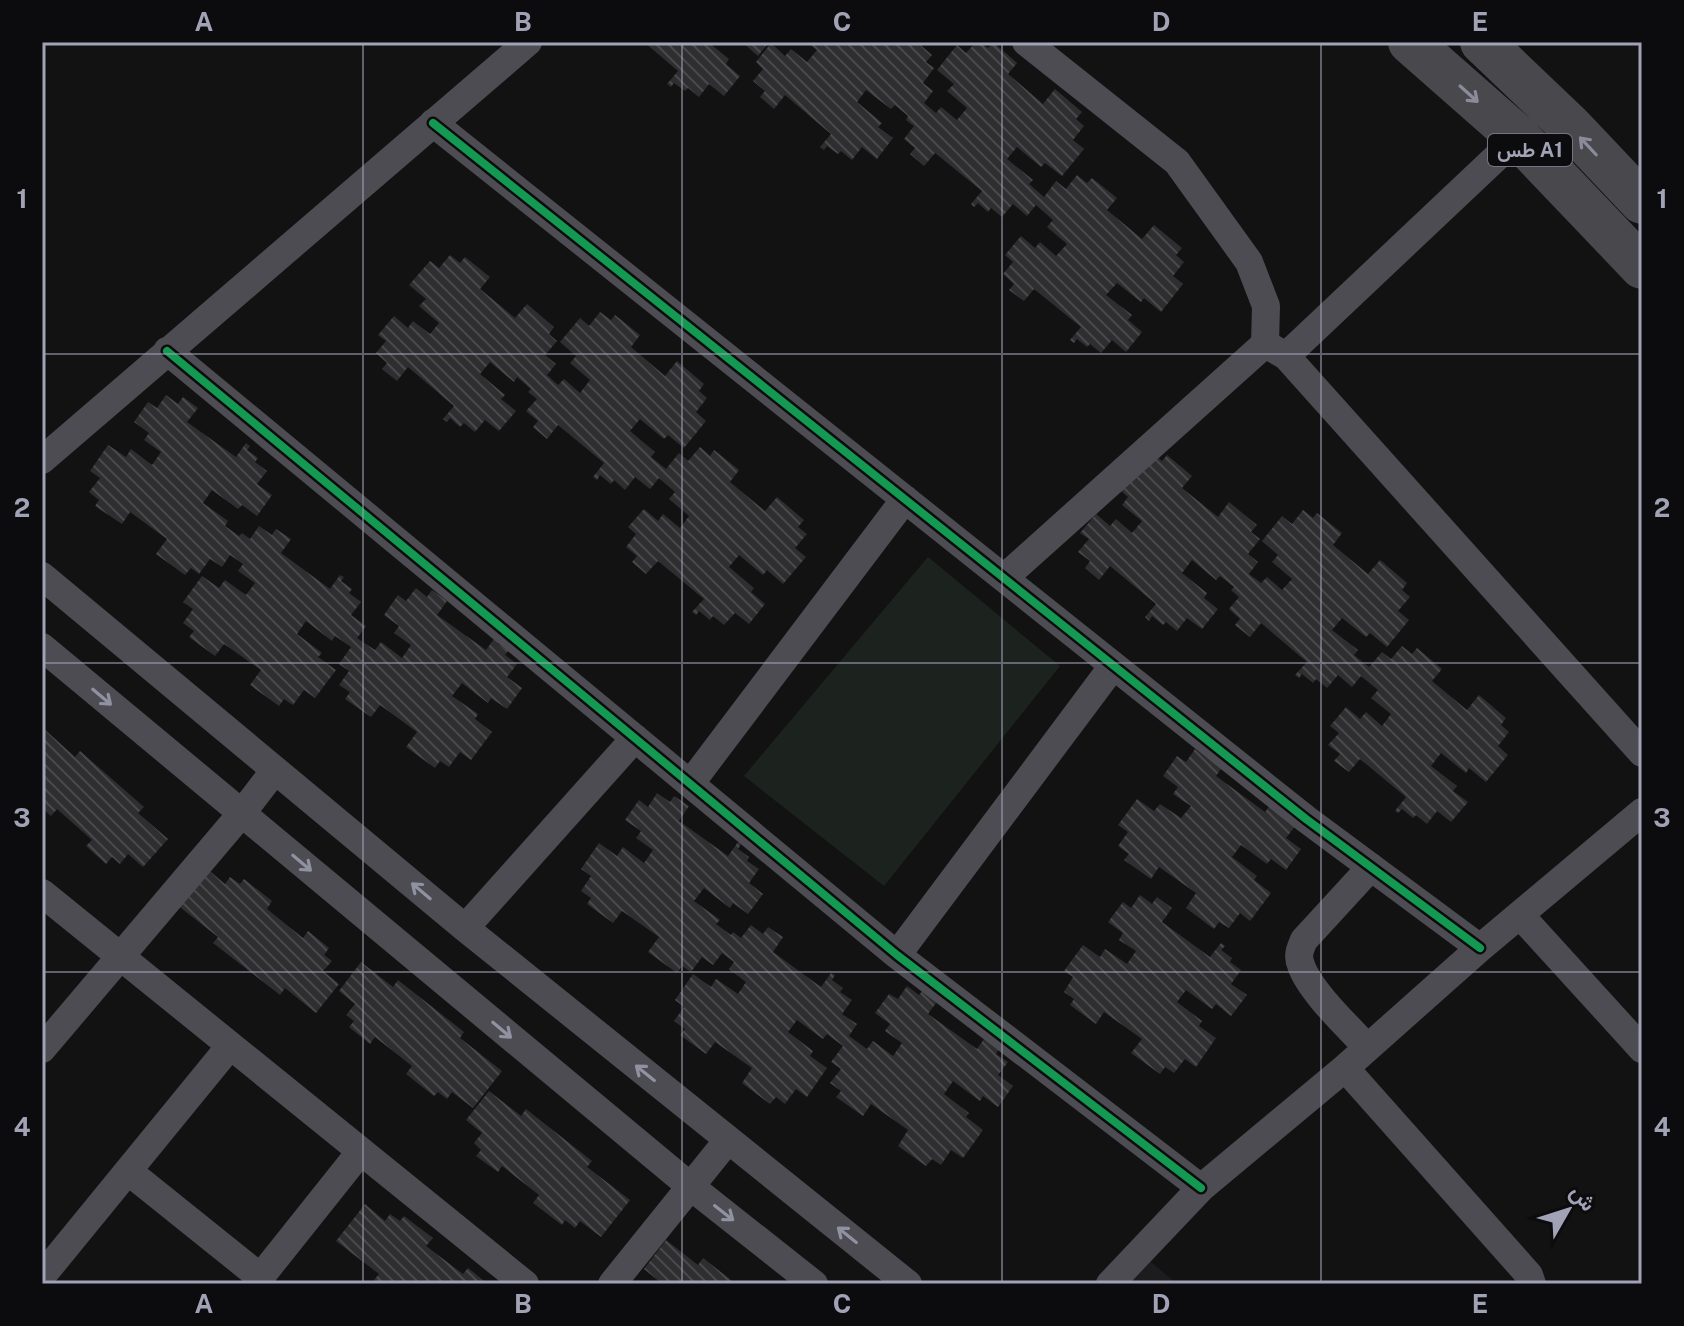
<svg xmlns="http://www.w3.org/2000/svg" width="1684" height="1326" font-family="'Public Sans',Vazirmatn,sans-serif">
	<defs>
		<pattern id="building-back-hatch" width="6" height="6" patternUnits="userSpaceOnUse" patternTransform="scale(2)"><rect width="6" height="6" fill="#2e2e30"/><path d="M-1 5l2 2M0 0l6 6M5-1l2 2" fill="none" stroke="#49494c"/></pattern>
	</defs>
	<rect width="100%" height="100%" fill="#121212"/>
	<path fill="#1c1c1e" d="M1145 1257 1177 1284H1121Z"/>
	<path fill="#1c231e" d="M928 557 1060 666 884 886 744 776Z"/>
	<path fill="url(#building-back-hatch)" d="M644 42H708L729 59 726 64 740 76 724 96 709 84 699 97 688 88 685 91 674 83 671 87 667 84 678 71Z
		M742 42H769L758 56Z
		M807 42H887L892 46 896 42H917L932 55 926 62 934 68 923 83 933 91 924 103 936 113 941 107 957 120 967 108 947 91 954 84 937 70 957 45 966 53 976 42H980L988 48 993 42 1017 63 1008 74 1043 104 1055 89 1082 112 1076 119 1084 126 1073 140 1084 149 1062 176 1045 163 1041 167 1017 147 1007 159 1033 180 1029 184 1044 197 1056 181 1066 189 1077 175 1087 183 1092 178 1117 198 1107 210 1142 239 1154 225 1182 248 1176 255 1184 262 1173 276 1183 284 1161 312 1144 298 1141 302 1117 283 1106 295 1132 315 1128 320 1142 332 1126 352 1112 340 1101 353 1090 344 1087 347 1077 339 1074 343 1070 340 1081 327 1034 289 1024 301 1009 290 1014 284 1003 274 1013 262 1005 255 1021 236 1035 248 1040 242 1056 256 1067 244 1047 227 1053 220 1036 205 1027 216 1013 204 1002 217 991 208 988 212 978 203 974 207 971 204 982 191 935 153 924 166 910 154 915 148 904 139 914 126 906 120 908 116 895 105 891 109 866 90 857 102 882 123 878 127 893 138 877 159 862 147 852 160 841 151 838 154 827 146 824 150 820 147 831 134 785 95 774 109 760 97 765 91 753 81 763 69 756 62 771 43 785 56 791 49 807 62 817 50Z
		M450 255 460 263 465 257 490 277 480 289 515 318 527 304 554 327 549 334 557 341 545 355 556 364 547 375 558 385 564 379 580 393 590 380 570 363 576 356 560 342 580 318 589 326 600 312 611 320 615 315 640 335 631 347 665 376 677 361 704 384 699 391 707 398 696 412 706 421 684 448 668 435 664 439 640 419 630 431 655 452 651 457 666 469 679 453 688 461 700 447 710 456 714 450 739 470 730 482 765 511 777 497 804 520 798 527 807 534 795 548 806 557 783 584 767 570 763 575 739 555 729 567 754 588 751 592 765 604 749 624 735 613 724 625 713 616 710 620 699 611 696 615 692 612 704 599 658 561 646 574 632 562 637 556 626 547 636 534 628 527 644 509 658 521 663 514 680 528 689 516 669 499 675 492 659 478 650 489 635 477 625 490 614 480 611 484 600 475 597 480 593 477 604 463 558 425 547 439 533 427 538 421 526 411 537 399 528 392 531 389 517 377 514 382 490 362 480 374 505 395 501 399 516 411 499 431 485 420 475 432 464 423 460 427 450 418 447 422 443 419 454 406 408 367 397 381 382 369 387 363 376 353 386 341 378 335 394 316 408 328 413 321 430 334 439 323 419 306 426 299 409 285 430 261 439 268Z
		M166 395 178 404 183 397 198 408 187 422 236 457 246 443 250 446 247 450 258 458 255 462 267 471 257 484 272 495 257 516 242 505 238 509 212 490 203 503 228 521 225 526 239 536 242 533 250 539 259 526 272 535 276 529 291 539 281 553 330 589 340 575 344 577 341 581 352 589 349 593 361 602 351 615 366 626 357 638 375 650 381 642 402 658 411 645 394 633 399 626 384 615 398 595 406 601 416 588 427 597 432 590 447 601 437 615 486 650 496 636 500 639 497 643 508 651 505 655 517 664 507 677 522 688 507 709 491 698 488 703 462 683 452 696 478 714 475 719 492 732 471 760 460 752 449 767 440 761 435 768 406 747 417 732 380 705 371 717 345 699 350 692 339 685 349 671 339 664 351 647 335 636 332 641 306 621 297 634 322 653 318 657 336 670 315 698 304 690 293 705 284 699 279 706 250 685 261 670 224 644 215 656 189 637 194 631 183 623 193 609 183 602 202 576 219 588 225 580 246 595 255 583 238 571 243 564 230 555 222 567 210 559 199 574 191 568 185 575 156 554 167 539 130 512 122 524 95 506 99 500 89 492 100 478 90 471 108 445 126 457 131 449 152 465 161 452 144 440 149 433 134 422 148 402 157 408Z
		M1152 453 1162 461 1167 455 1192 476 1182 488 1218 517 1229 502 1257 525 1251 532 1260 539 1248 554 1258 562 1249 574 1261 583 1267 577 1282 590 1292 579 1272 562 1278 555 1262 541 1282 516 1292 524 1303 510 1313 518 1317 513 1342 533 1333 545 1368 574 1380 560 1407 583 1402 590 1410 597 1398 611 1409 620 1387 647 1370 633 1366 637 1342 618 1332 630 1358 650 1354 655 1369 667 1382 652 1391 659 1402 646 1412 654 1417 648 1442 669 1432 681 1467 710 1479 695 1506 718 1501 725 1509 732 1498 746 1508 755 1486 782 1469 768 1466 773 1441 753 1431 766 1457 786 1453 791 1468 802 1451 822 1437 811 1427 824 1416 815 1413 818 1402 809 1398 813 1395 811 1406 797 1360 759 1349 772 1334 761 1340 754 1328 745 1339 733 1330 726 1346 707 1360 719 1366 712 1382 726 1391 714 1371 698 1378 690 1361 676 1352 687 1338 675 1327 688 1316 679 1313 683 1302 674 1299 678 1295 675 1307 662 1261 623 1250 637 1235 625 1240 619 1229 609 1239 597 1231 590 1234 587 1220 576 1216 580 1192 560 1182 573 1207 593 1204 598 1218 609 1202 629 1187 618 1177 631 1166 622 1163 625 1152 616 1149 621 1145 617 1156 604 1110 566 1099 580 1085 568 1090 561 1078 552 1089 539 1080 533 1096 514 1110 526 1116 519 1132 533 1142 521 1122 505 1128 497 1112 483Z
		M42 727 75 757 80 751 144 807 138 813 168 839 143 867 128 854 120 864 112 857 106 864 86 846 92 840 57 809 51 816 42 808Z
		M1195 749 1207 758 1211 751 1226 762 1216 776 1265 812 1276 797 1296 825 1286 838 1301 849 1286 870 1271 859 1267 864 1241 845 1232 857 1257 876 1254 880 1271 893 1250 921 1240 913 1229 928 1219 922 1214 929 1186 908 1196 893 1159 867 1151 879 1124 860 1129 854 1118 846 1128 832 1118 825 1137 799 1154 811 1160 804 1181 818 1191 806 1173 794 1178 787 1163 776 1177 756 1186 762Z
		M657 793 670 802 674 796 689 806 679 821 728 856 738 842 741 844 738 849 749 857 747 861 759 869 749 883 763 894 748 914 733 903 730 908 704 888 694 901 720 920 716 924 731 935 733 932 741 938 751 925 763 934 768 927 783 937 773 952 821 987 831 973 835 975 832 980 843 988 840 992 852 1000 842 1014 857 1024 849 1036 867 1049 873 1041 893 1056 902 1043 885 1031 890 1024 875 1013 889 994 898 999 907 986 919 995 924 989 939 999 928 1014 977 1049 987 1035 999 1049 996 1054 1008 1062 998 1075 1013 1086 998 1107 983 1096 980 1101 953 1081 944 1094 969 1113 966 1117 983 1130 963 1158 951 1150 941 1165 932 1159 926 1166 898 1146 908 1130 871 1104 863 1116 836 1097 841 1091 830 1083 841 1069 831 1062 843 1046 827 1034 823 1039 797 1020 788 1032 813 1051 810 1056 827 1068 807 1097 796 1089 785 1104 776 1097 770 1104 742 1083 752 1068 715 1042 706 1054 680 1035 685 1029 674 1021 684 1007 675 1000 693 974 711 987 716 979 738 994 746 982 729 969 734 962 722 953 713 965 702 957 691 972 682 966 677 973 648 952 659 937 622 911 613 923 587 904 591 898 581 891 591 876 581 869 599 843 617 856 623 847 644 863 653 850 636 838 641 831 625 820 639 800 648 807Z
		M205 867 225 884 230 877 240 884 244 879 272 901 267 909 303 938 308 931 329 948 324 955 332 961 323 971 339 984 316 1013 285 988 280 995 213 943 218 937 176 904Z
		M1140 895 1152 904 1157 897 1172 908 1162 922 1210 957 1221 943 1225 946 1221 950 1232 958 1230 962 1241 970 1231 984 1247 995 1231 1016 1216 1004 1212 1009 1186 990 1177 1002 1202 1021 1199 1026 1216 1038 1196 1067 1185 1059 1174 1073 1165 1067 1160 1074 1131 1053 1142 1039 1104 1012 1096 1024 1070 1005 1074 999 1064 992 1073 977 1064 971 1083 945 1100 957 1105 949 1127 964 1136 951 1119 940 1123 933 1108 922 1123 902 1131 908Z
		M361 962 393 987 398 980 464 1032 460 1038 502 1071 473 1108 452 1092 447 1099 438 1092 434 1096 406 1074 412 1066 375 1037 370 1044 349 1027 354 1021 346 1015 355 1004 339 991Z
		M489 1091 521 1116 526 1109 592 1161 587 1167 630 1200 601 1237 580 1221 575 1228 565 1220 562 1225 533 1203 539 1195 502 1166 498 1172 476 1156 481 1150 474 1143 482 1133 466 1120Z
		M365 1204 385 1221 390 1214 400 1221 404 1216 433 1238 426 1246 463 1274 468 1268 488 1284H379L374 1280 379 1274 336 1241Z
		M666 1240 698 1265 703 1258 736 1284H658L660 1282 644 1269Z"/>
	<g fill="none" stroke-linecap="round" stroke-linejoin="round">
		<path stroke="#4c4c52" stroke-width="28" d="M433 123 1306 819 1480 948
			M1265 344 1286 356 1642 753
			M167 351 897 955 1201 1188
			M1286 356 1518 137
			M42 460 528 42
			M42 576 465 928 908 1284
			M1004 578 1265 344 1266 306 1249 262 1177 162 1026 42
			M42 647 690 1186 814 1284
			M690 784 905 499
			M42 893 525 1284
			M1520 915 1642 1049
			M465 928 635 738
			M897 955 1113 666
			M1367 1047C1348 1027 1309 990 1301 965 1297 956 1300 949 1304 940L1371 867
			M42 1049 242 813 275 770
			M1345 1068 1529 1275 1532 1284
			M128 1171 260 1277
			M42 1276 230 1046
			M255 1284 361 1151
			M612 1284 728 1140
			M1110 1284 1201 1188 1345 1068 1480 948 1642 812"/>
		<path stroke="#48484d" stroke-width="44" d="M1410 42 1518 137 1642 267
			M1482 42 1570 126 1642 202"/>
		<g stroke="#0c0c0e" stroke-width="13">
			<path id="cycleway" d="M433 123 1306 819 1480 948
				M167 351 897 955 1201 1188"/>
		</g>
		<use href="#cycleway" stroke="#139951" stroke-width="8"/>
	</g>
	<defs><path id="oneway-shaft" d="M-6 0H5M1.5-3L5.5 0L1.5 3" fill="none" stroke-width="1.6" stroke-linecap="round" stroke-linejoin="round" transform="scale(2)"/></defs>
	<g stroke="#8b8c9b">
		<use href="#oneway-shaft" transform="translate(1469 94) rotate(42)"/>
		<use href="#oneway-shaft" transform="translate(1588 146) rotate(-133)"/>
	</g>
	<g stroke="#9091a1">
		<use href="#oneway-shaft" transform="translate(102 697) rotate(40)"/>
		<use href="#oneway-shaft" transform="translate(302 863) rotate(40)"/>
		<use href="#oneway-shaft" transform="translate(421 891) rotate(-140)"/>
		<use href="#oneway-shaft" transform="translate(502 1030) rotate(40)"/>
		<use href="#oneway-shaft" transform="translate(645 1073) rotate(-141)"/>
		<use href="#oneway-shaft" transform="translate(724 1213) rotate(38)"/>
		<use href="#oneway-shaft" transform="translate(847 1235) rotate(-141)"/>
	</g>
	<path fill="none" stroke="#a1a2b5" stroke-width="2" stroke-opacity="0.55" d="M363 42V1284M682 42V1284M1002 42V1284M1321 42V1284M42 354H1642M42 663H1642M42 972H1642"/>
	<g text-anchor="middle" stroke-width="6" stroke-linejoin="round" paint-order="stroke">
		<rect fill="#0c0c0e" stroke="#747583" stroke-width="2" x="1488" y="134" width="84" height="32" rx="6"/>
		<g font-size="20" font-weight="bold" fill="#a1a2b5">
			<text x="1530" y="157">طس A1</text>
		</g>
	</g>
	<rect width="1684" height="1326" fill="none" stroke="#0c0c0e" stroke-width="88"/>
	<g transform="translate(1568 1210) rotate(51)" stroke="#0c0c0e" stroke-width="6" paint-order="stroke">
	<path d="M0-6L14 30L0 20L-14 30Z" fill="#a1a2b5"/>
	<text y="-12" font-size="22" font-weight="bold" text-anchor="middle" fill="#a1a2b5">ش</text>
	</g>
	<rect x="44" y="44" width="1596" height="1238" fill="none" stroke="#a1a2b5" stroke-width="3"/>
	<g font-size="26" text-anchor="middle" font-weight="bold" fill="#a1a2b5">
		<text x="204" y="31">A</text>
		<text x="523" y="31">B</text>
		<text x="842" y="31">C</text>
		<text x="1161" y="31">D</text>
		<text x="1480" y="31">E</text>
		<text x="22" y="208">1</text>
		<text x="1662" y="208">1</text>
		<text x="22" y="517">2</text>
		<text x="1662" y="517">2</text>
		<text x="22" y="827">3</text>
		<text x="1662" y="827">3</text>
		<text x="22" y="1136">4</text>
		<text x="1662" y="1136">4</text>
		<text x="204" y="1313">A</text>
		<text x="523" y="1313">B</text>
		<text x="842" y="1313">C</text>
		<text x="1161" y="1313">D</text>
		<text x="1480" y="1313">E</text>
	</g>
</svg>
